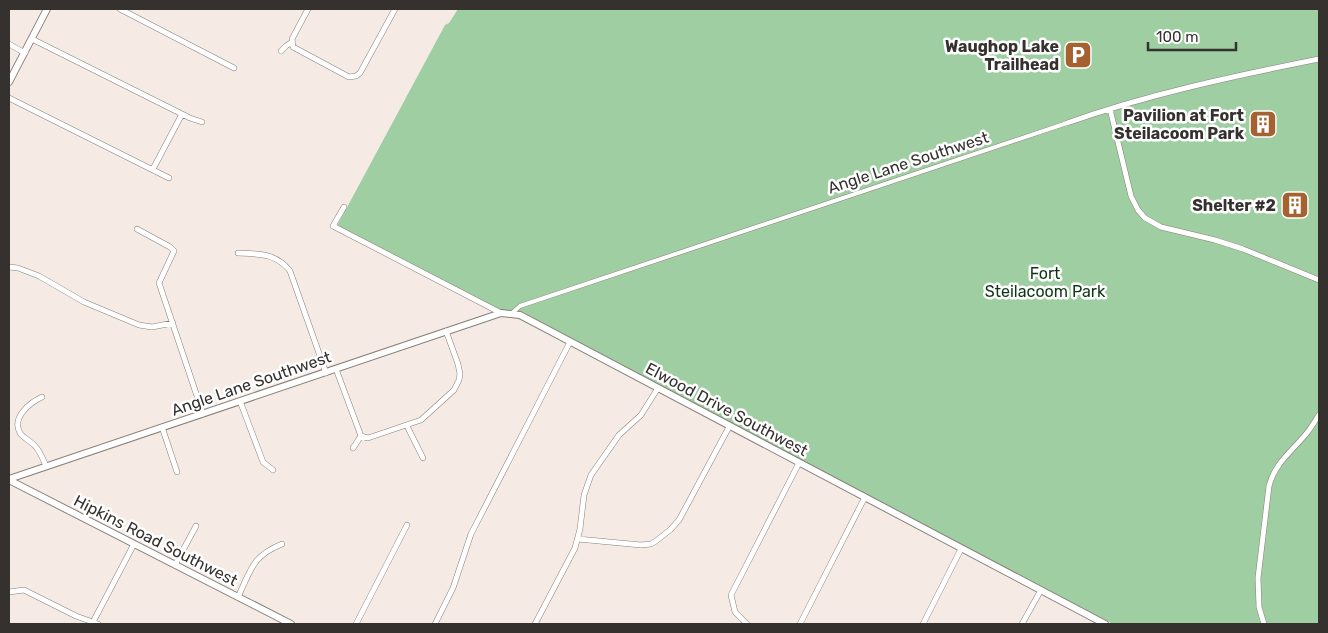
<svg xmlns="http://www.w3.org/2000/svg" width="1328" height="633" font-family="Rubik,sans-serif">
	<rect width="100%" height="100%" fill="#f6ebe4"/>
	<path fill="#9ecea1" d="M458 9H1319V624H1113L337 226 445 25 449 23Z"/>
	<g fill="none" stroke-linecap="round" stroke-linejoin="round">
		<g stroke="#897f79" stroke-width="5">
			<path id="pedestrian" d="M512 313 520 306 1067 123"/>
		</g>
		<g stroke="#897f79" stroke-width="6">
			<path id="minor" d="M120 9 234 68
				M308 9 292 39 293 47 349 77 356 76 360 73 395 9
				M32 39 190 118 202 122
				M9 44 25 53
				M281 51 286 46 292 42
				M9 98 169 178
				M1110 109 1131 196 1138 210 1145 218 1161 227 1215 240 1243 249 1319 280
				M1067 123C1149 94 1234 76 1319 59
				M153 169 182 114
				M344 207 333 226 501 313
				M137 229 170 247 174 251 159 283 203 414
				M238 253C259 254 276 253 290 271L326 373
				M9 267 18 268 39 276 84 302 139 325 152 327 173 323
				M336 369 361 436 368 438 421 420 454 390 459 380 460 374 458 364 446 331
				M42 397C31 402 11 417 20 433 23 438 31 441 35 446 40 451 43 459 46 466
				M240 401 263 462 273 470
				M407 426 423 458
				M162 427 177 472
				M353 448 361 436
				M578 539 641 545 651 544 656 541 670 530 679 520 729 427
				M175 565 196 526
				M9 592 24 590 76 616 98 624
				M238 597C251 570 252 556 282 544
				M93 622 134 544
				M356 624 407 525
				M435 624 453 588 471 534 570 342
				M535 624 575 548 580 529 584 495 591 475 619 435 641 415 658 388
				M747 624 735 612 731 595 799 463
				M800 624 865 497
				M923 624 961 549
				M1022 624 1041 590
				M1264 624 1259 607 1258 578 1269 486C1275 463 1291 452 1306 434 1311 428 1315 421 1319 415"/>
		</g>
		<g stroke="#897f79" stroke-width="8">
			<path id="tertiary" d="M9 82 47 9
				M9 479 501 313 520 315 1105 624
				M9 480 291 624"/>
		</g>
		<use href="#pedestrian" stroke="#fff" stroke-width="4"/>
		<use href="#minor" stroke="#fff" stroke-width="5"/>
		<use href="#tertiary" stroke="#fff" stroke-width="6"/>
	</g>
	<defs>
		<g id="parking-square" transform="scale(1.4375)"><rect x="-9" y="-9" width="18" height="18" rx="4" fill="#a56230" stroke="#fff"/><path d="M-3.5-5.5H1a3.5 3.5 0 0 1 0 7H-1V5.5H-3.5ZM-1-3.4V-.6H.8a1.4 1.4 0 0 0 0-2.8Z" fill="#fff"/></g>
		<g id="building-square" transform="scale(1.4375)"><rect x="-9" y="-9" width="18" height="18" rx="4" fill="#a56230" stroke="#fff"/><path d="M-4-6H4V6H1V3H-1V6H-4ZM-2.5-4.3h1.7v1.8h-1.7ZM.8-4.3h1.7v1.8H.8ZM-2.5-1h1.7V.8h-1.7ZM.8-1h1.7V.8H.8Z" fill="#fff"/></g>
	</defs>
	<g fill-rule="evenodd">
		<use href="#parking-square" x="1078" y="55"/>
		<use href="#building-square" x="1263" y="124"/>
		<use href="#building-square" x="1295" y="205"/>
	</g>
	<g text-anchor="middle" stroke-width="5" stroke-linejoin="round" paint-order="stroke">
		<g font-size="16" font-weight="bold" fill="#35312e" stroke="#fff" text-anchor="end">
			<text x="1059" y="52">Waughop Lake<tspan x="1059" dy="18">Trailhead</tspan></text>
			<text x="1244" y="121">Pavilion at Fort<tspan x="1244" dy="18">Steilacoom Park</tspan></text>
			<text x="1276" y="211">Shelter #2</text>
		</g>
		<g font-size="16" fill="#35312e" stroke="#fff">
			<text transform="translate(908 162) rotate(-18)" y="6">Angle Lane Southwest</text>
			<text transform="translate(251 383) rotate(-19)" y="6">Angle Lane Southwest</text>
			<text transform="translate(727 409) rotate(28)" y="6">Elwood Drive Southwest</text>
			<text transform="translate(156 540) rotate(27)" y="6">Hipkins Road Southwest</text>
		</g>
		<g font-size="16" fill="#0e3615" stroke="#fff">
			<text x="1045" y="279">Fort<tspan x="1045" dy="18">Steilacoom Park</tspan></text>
		</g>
	</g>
	<rect width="1328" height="633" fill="none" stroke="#35312e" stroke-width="20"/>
	<path d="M1148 42v8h88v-8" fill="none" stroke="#35312e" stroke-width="2.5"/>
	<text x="1156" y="42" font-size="15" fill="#35312e" stroke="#ffffff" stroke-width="4" paint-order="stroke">100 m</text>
</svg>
